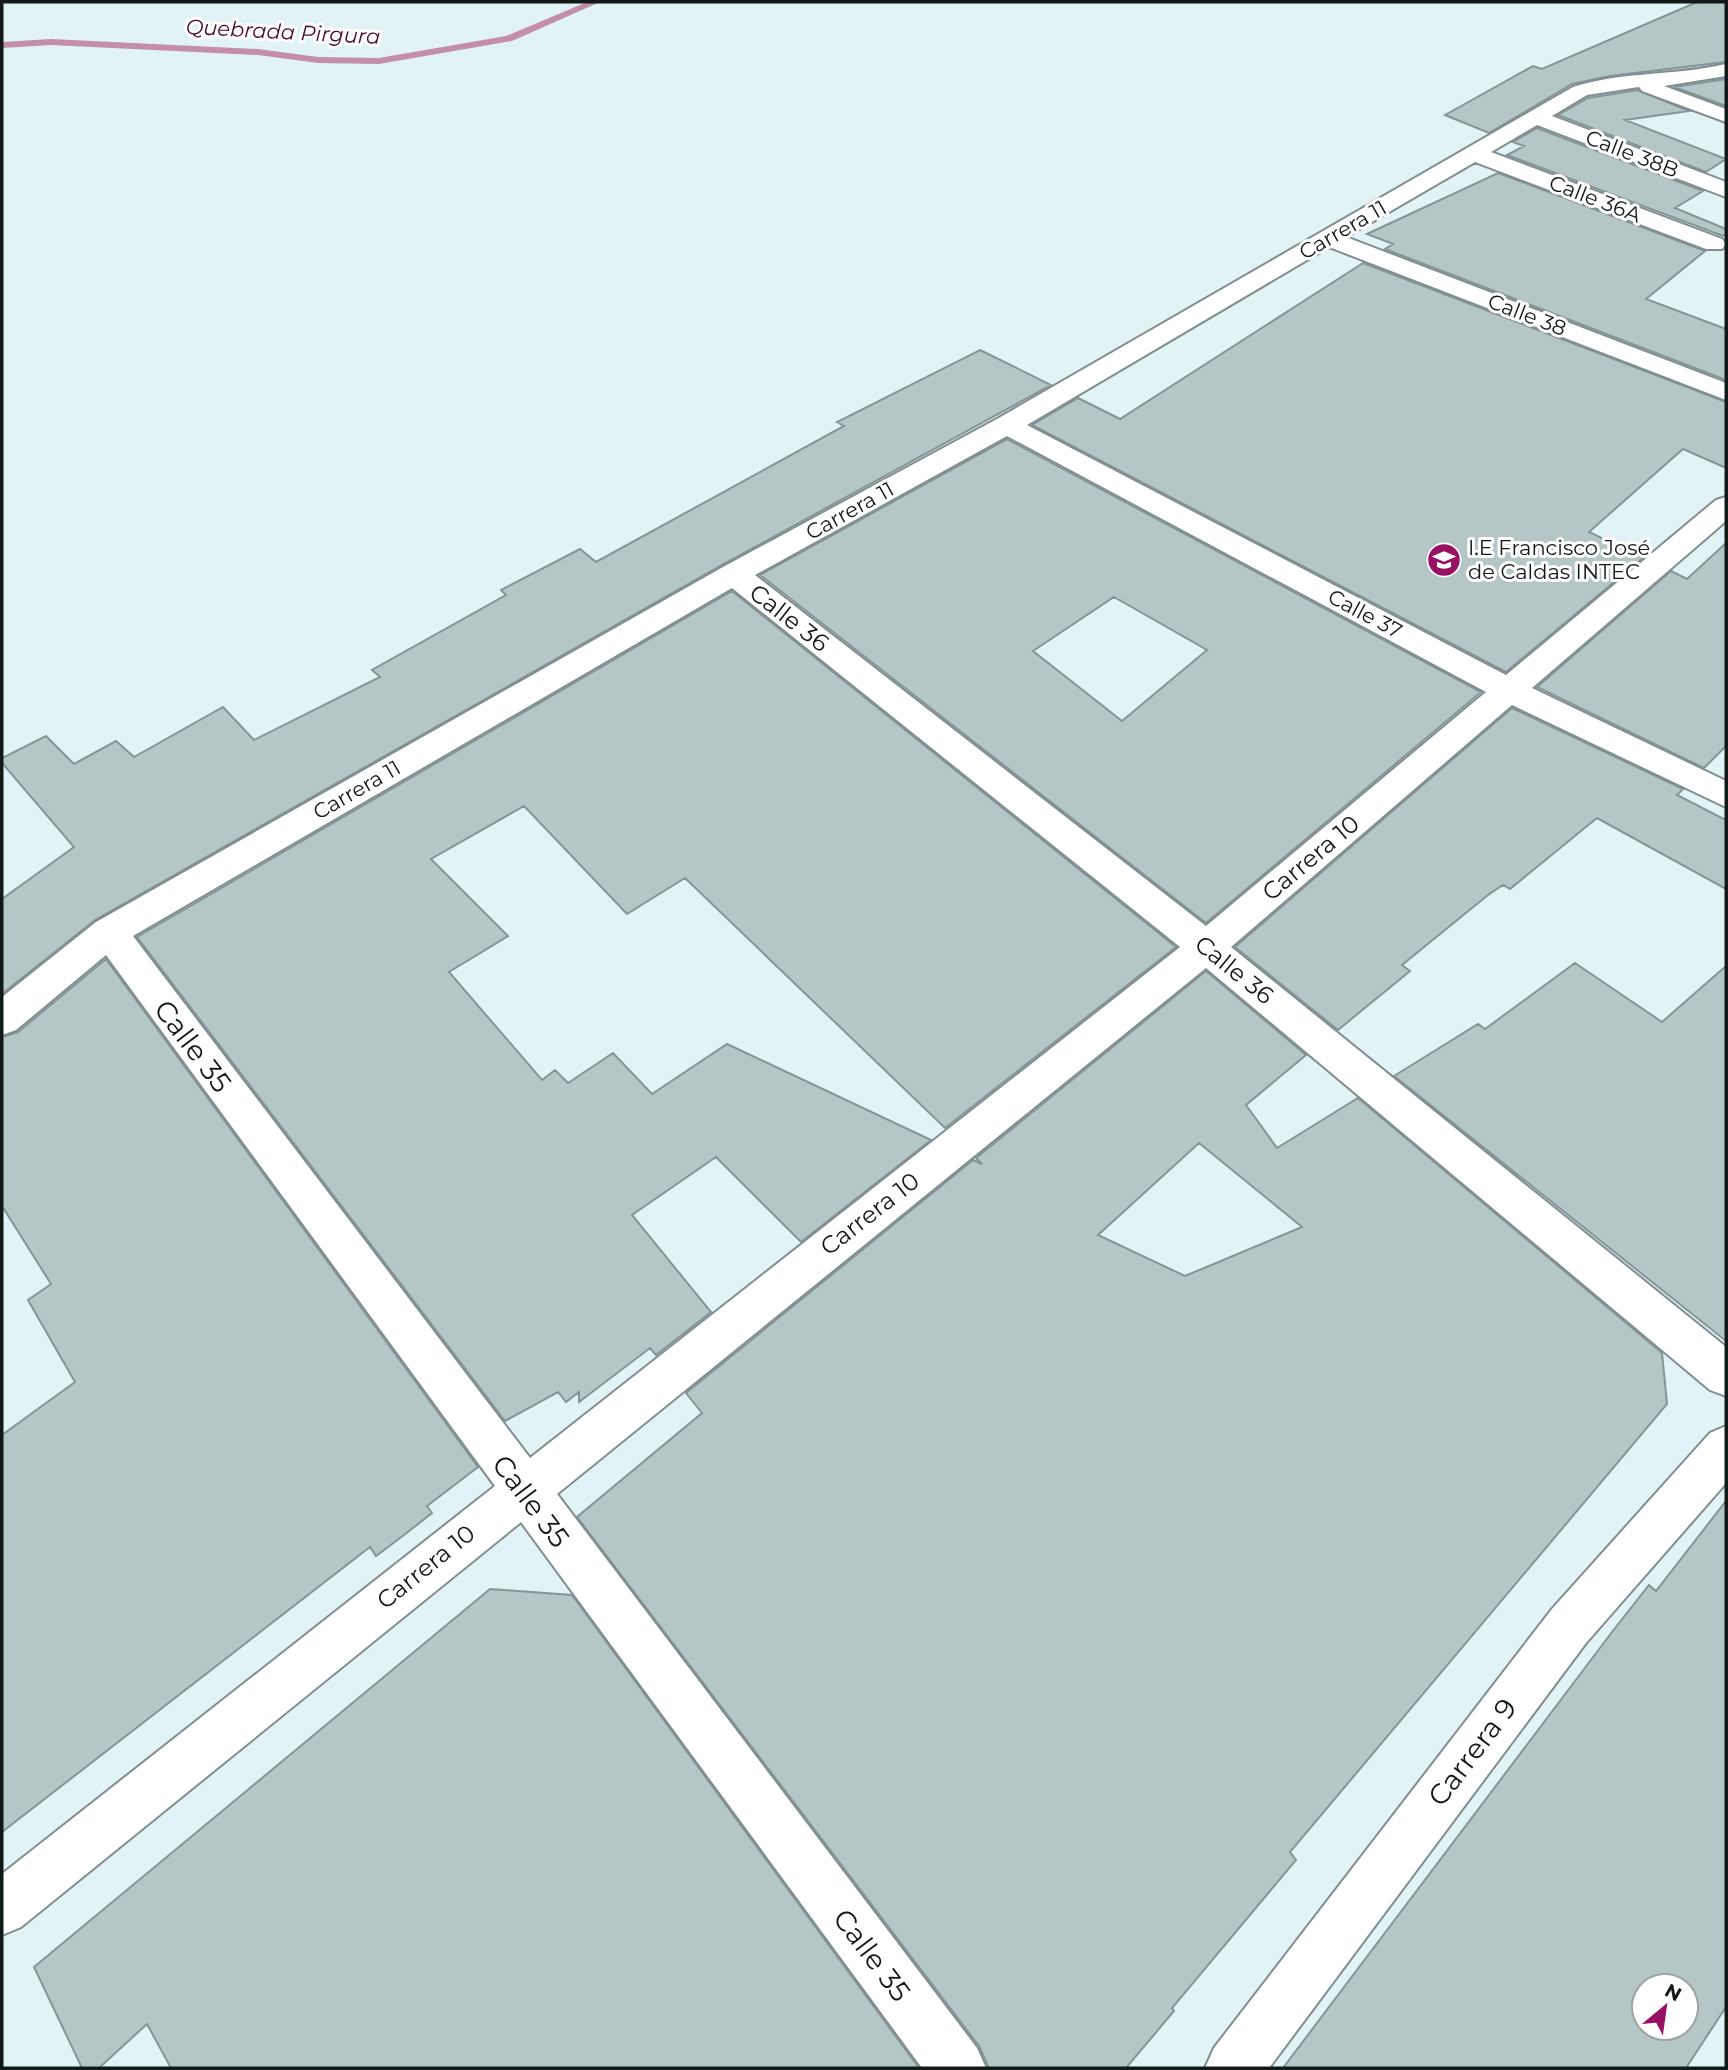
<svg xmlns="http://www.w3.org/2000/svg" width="1728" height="2070" font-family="Montserrat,sans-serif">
	<rect width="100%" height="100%" fill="#e1f3f5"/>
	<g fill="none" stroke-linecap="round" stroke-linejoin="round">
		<path fill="#c38ea6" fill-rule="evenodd" d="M587 2H600L512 41 379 64 318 63 258 55 51 45 2 48V42L51 39 258 49 318 57 379 58 506 36Z"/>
	</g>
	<path fill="#b5c6c7" stroke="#859597" stroke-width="2" fill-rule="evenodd" d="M1697 2H1726V62L1610 76 1572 84 1489 133 1445 115 1533 66 1542 69Z
		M1726 79V106L1674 87Z
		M1638 90 1689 111 1625 120 1726 159 1706 172 1558 115 1588 98Z
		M1537 128 1703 191 1675 208 1726 229V234L1723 236 1507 155 1524 146 1513 142Z
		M1498 173 1705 251 1646 299 1726 329V380L1385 249 1393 244 1367 234Z
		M1363 263 1726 402V468L1683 449 1589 532 1643 558 1506 672 1032 425 1078 398 1120 419Z
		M980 350 1051 385 722 565 95 920 2 994V899L74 847 2 763V758L46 736 74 764 116 741 134 757 223 707 254 740 380 677 372 670 506 595 501 590 580 549 596 562 844 426 837 422Z
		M1007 439 1481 692 1206 923 760 575ZM1114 597 1207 650 1122 721 1033 651Z
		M1726 543V746L1704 768 1537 687 1671 571 1687 579Z
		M732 591 1176 947 945 1128 685 878 627 914 524 806 431 859 508 936 449 972 542 1080 555 1070 568 1083 613 1053 652 1094 727 1044 931 1140 801 1242 716 1157 632 1215 711 1312 656 1355 650 1348 579 1402V1392L566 1402 558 1392 505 1421 137 937Z
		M1512 708 1683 789 1677 795 1726 820V889L1597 818 1510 889 1503 885 1488 895 1402 965 1410 971 1338 1030 1235 947Z
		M106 959 478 1467 427 1506 432 1513 404 1535 376 1556 370 1547 2 1832V1435L75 1382 28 1300 51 1284 2 1206V1037L18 1032Z
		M1575 963 1662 1022 1726 966V1341L1394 1076 1478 1024 1485 1029Z
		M1206 971 1306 1055 1246 1105 1277 1148 1358 1098 1662 1353 1667 1404 1290 1852 1296 1860 1172 2008 1174 2011 1126 2068H989L979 2046 577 1517 702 1413 686 1393 973 1160 982 1164 976 1158ZM1199 1143 1302 1227 1185 1276 1098 1235Z
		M1726 1501V2007L1686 2068H1283L1612 1632 1649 1585 1656 1591ZM1644 1986H1686V2028H1644Z
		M490 1589 572 1595 919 2068H171L147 2024 99 2068H82L34 1967Z"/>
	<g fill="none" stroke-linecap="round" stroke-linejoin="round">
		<g stroke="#7f8f90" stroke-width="4">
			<path id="minor" d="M1726 64V76L1664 86 1726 109V122L1642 91 1639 87 1587 95 1552 116 1726 182V197L1537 125 1491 152 1722 239 1726 244 1722 249H1706L1475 162 1346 237 1726 383V400L1329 247 1027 425 1506 675 1716 500 1726 497V521L1532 688 1726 781V807L1512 705 1231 947 1726 1347V1396L1710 1390 1206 968 557 1494 977 2048 986 2068H922L521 1522 21 1927 2 1935V1874L495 1486 106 955 16 1030 2 1035V997L96 922 723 567 997 419 1573 87C1623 71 1675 76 1726 64ZM1007 436 1486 692 1206 926 755 575ZM732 588 1180 947 530 1458 133 936Z
				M1726 1426V1483L1586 1643 1269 2068H1205L1214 2048 1552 1609 1710 1433Z"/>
		</g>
		<use href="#minor" fill="#fff" fill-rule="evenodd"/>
	</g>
	<defs>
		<g id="school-disc" transform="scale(1.75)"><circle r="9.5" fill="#991165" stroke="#fff"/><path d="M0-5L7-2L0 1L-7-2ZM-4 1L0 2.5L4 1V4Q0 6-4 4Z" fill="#fff"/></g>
	</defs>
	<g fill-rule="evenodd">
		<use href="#school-disc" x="1444" y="560"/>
	</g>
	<g text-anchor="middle" stroke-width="6" stroke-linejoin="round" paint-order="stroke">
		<g font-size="21" font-style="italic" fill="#4c0b31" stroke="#fff">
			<text transform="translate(283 32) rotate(3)" y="7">Quebrada Pirgura</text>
		</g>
		<g font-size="21" fill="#121919" stroke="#fff">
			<text transform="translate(1632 154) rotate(21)" y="7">Calle 38B</text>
			<text transform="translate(1595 199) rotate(21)" y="7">Calle 36A</text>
			<text transform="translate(1343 230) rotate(-30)" y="7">Carrera 11</text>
			<text transform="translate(1527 315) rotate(21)" y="7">Calle 38</text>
			<text transform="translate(850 511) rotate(-29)" y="7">Carrera 11</text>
			<text transform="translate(1365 614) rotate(28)" y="7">Calle 37</text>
			<text transform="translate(357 790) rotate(-30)" y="7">Carrera 11</text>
		</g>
		<g font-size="21" fill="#121919" stroke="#fff" text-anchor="start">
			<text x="1468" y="555">I.E Francisco José<tspan x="1468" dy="24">de Caldas INTEC</tspan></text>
		</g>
		<g font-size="24" fill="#121919" stroke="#fff">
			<text transform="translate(789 618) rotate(38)" y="8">Calle 36</text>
			<text transform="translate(1311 858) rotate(-40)" y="8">Carrera 10</text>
			<text transform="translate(1234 970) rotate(39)" y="8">Calle 36</text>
			<text transform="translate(870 1214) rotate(-38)" y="8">Carrera 10</text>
			<text transform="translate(426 1567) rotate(-39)" y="8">Carrera 10</text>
		</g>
		<g font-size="28" fill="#121919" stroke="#fff">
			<text transform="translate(193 1046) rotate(53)" y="10">Calle 35</text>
			<text transform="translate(531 1501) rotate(53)" y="10">Calle 35</text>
			<text transform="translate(1472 1752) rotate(-53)" y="10">Carrera 9</text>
			<text transform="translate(872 1955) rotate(53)" y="10">Calle 35</text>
		</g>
	</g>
	<rect width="1728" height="2070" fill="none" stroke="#121919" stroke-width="7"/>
	<g transform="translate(1665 2007) rotate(29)"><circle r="33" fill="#ffffff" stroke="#a0a3a3" stroke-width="2"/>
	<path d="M0-5L12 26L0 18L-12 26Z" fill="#991165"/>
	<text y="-10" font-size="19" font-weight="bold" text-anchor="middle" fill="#121919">N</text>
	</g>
</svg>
